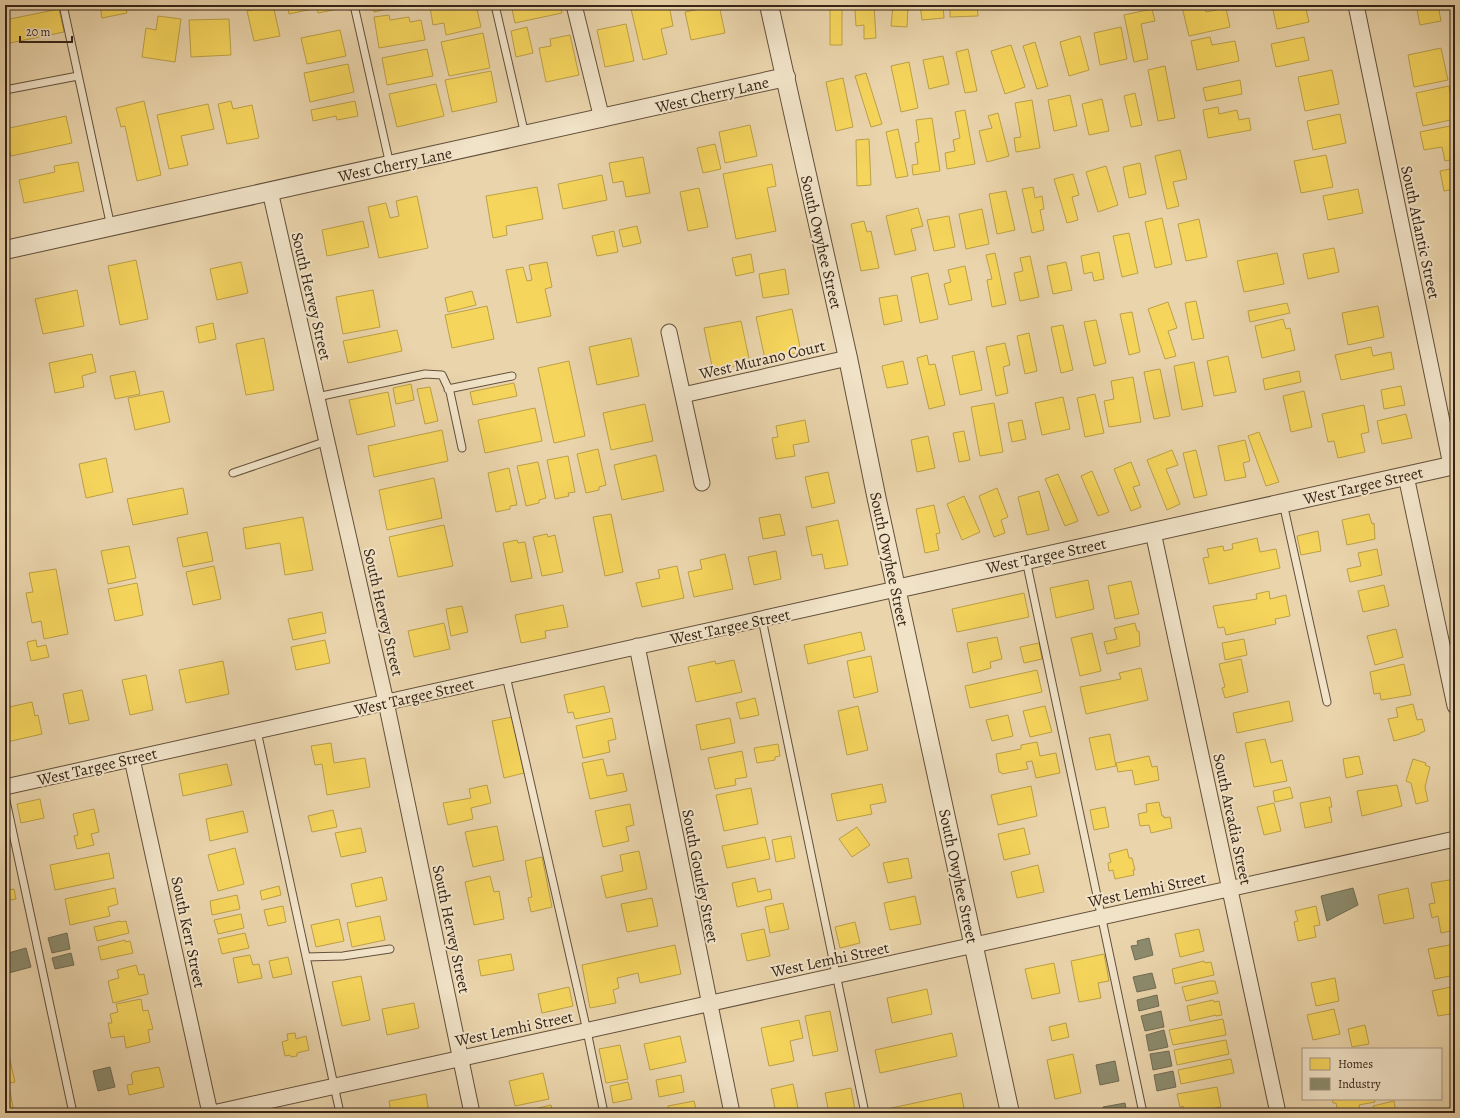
<svg xmlns="http://www.w3.org/2000/svg" width="1460" height="1118" font-family="Alegreya,serif">
	<rect width="100%" height="100%" fill="#ead4ab"/>
	<filter id="stains"><feTurbulence type="fractalNoise" baseFrequency=".005" numOctaves="4"/><feColorMatrix values="0 0 0 0 .2 0 0 0 0 .09 0 0 0 0 .02 0 0 0 .5 -.17"/></filter>
	<radialGradient id="worn" r=".72"><stop offset=".6" stop-color="#630" stop-opacity="0"/><stop offset="1" stop-color="#630" stop-opacity=".3"/></radialGradient>
	<path fill="#f6d55c" stroke="#bca047" d="M100 5H125L127 13 102 18Z
		M273 5 280 36 254 41 247 11Z
		M287 5H342L343 8 318 13 317 8 289 14Z
		M372 5H405L374 12Z
		M437 5H476L481 27 446 35 444 23 433 25 430 7Z
		M511 5H560L562 13 515 23Z
		M650 5H669L673 26 661 29 667 54 643 60 631 9Z
		M719 5 725 33 691 40 685 12Z
		M830 5H842V45H830Z
		M860 5H874L876 38 864 39V25L856 26 855 9H861Z
		M893 5H908L907 27 891 26Z
		M920 5H943L944 18 922 20Z
		M950 5H977L978 16 950 17Z
		M1191 5H1204L1206 12 1226 8 1230 27 1189 36 1182 7Z
		M1272 5H1305L1309 22 1277 29Z
		M1416 5H1438L1441 21 1420 25Z
		M59 9 64 32 5 44V20Z
		M1152 9 1155 21 1141 24 1148 59 1134 62 1124 15Z
		M389 15 390 20 409 17 410 22 421 20 425 40 379 48 374 17Z
		M158 16 181 19 175 62 142 57 146 28 156 30Z
		M229 19 231 55 191 57 189 20Z
		M626 24 634 61 605 67 597 30Z
		M527 27 533 53 516 57 511 31Z
		M1121 27 1127 59 1100 65 1094 33Z
		M340 30 346 56 307 64 301 38Z
		M483 33 490 68 449 76 441 42Z
		M570 35 579 75 546 82 539 48 551 46 550 39Z
		M1080 36 1089 70 1069 76 1060 42Z
		M1210 37 1212 45 1235 41 1239 61 1197 70 1191 41Z
		M1304 37 1309 60 1276 67 1271 44Z
		M1035 42 1048 86 1037 89 1023 46Z
		M1011 45 1025 87 1005 94 991 51Z
		M1441 48 1448 80 1414 87 1408 55Z
		M427 49 433 76 387 85 382 58Z
		M968 49 977 91 965 93 956 52Z
		M943 56 949 84 929 89 923 60Z
		M909 62 918 108 901 112 891 66Z
		M348 64 354 92 310 102 304 73Z
		M1165 66 1175 118 1158 121 1148 70Z
		M1332 70 1339 104 1305 111 1298 77Z
		M491 71 497 102 452 112 445 80Z
		M866 73 882 124 871 127 855 76Z
		M843 78 853 127 836 131 826 82Z
		M1240 80 1242 94 1206 101 1203 88Z
		M436 84 444 116 397 127 389 94Z
		M1449 86 1455 119 1423 126 1416 93Z
		M1135 93 1142 125 1131 127 1124 96Z
		M1070 95 1077 126 1054 131 1048 100Z
		M1102 99 1109 131 1089 135 1082 104Z
		M1032 100 1040 148 1016 152 1014 138 1021 137 1015 103Z
		M144 101 161 175 137 181 125 126 121 127 116 108Z
		M231 101 233 109 252 105 259 138 227 144 218 104Z
		M355 101 358 116 337 120 336 116 313 121 311 110Z
		M208 104 214 129 181 136 188 165 169 169 157 115Z
		M1218 107 1219 114 1237 110 1239 120 1249 118 1251 130 1208 138 1203 110Z
		M965 110 975 164 947 169 945 153 955 151 953 140 960 138 955 112Z
		M998 113 1009 156 987 162 979 131 992 128 988 116Z
		M1340 114 1346 143 1313 150 1307 121Z
		M66 116 72 143 11 156 5 129Z
		M932 118 940 171 913 175 912 165 918 164 915 143 919 142 916 120Z
		M750 125 757 156 725 163 719 132Z
		M1455 125V159L1445 161 1442 147 1424 150 1420 132Z
		M898 129 908 176 896 178 886 132Z
		M869 139 871 185 857 186 856 140Z
		M715 144 721 169 703 173 697 148Z
		M1180 150 1187 179 1173 182 1179 206 1167 209 1155 156Z
		M1326 155 1333 187 1301 193 1294 161Z
		M643 157 650 193 626 197 623 181 613 183 609 163Z
		M78 162 84 191 24 203 19 180 55 172 54 166Z
		M1140 163 1146 194 1129 198 1123 167Z
		M772 164 776 186 767 188 776 231 736 239 723 174Z
		M1106 166 1118 205 1098 212 1086 172Z
		M1455 168V189L1444 191 1440 171Z
		M1073 174 1079 195 1072 197 1078 220 1067 223 1054 179Z
		M602 175 607 200 563 209 558 184Z
		M537 187 543 219 506 226 507 235 493 238 486 196Z
		M1033 187 1035 198 1042 196 1044 209 1040 210 1044 230 1032 233 1022 189Z
		M699 188 708 227 688 231 680 192Z
		M1358 189 1363 213 1328 220 1323 196Z
		M1006 191 1015 230 997 234 989 194Z
		M417 196 428 248 379 258 368 207 386 203 390 218 399 216 396 201Z
		M918 208 923 226 911 229 916 250 895 255 886 216Z
		M982 209 989 244 966 249 959 214Z
		M949 216 955 247 934 251 927 220Z
		M1162 218 1172 264 1155 268 1145 222Z
		M1199 219 1207 257 1186 261 1178 224Z
		M363 221 369 247 327 256 322 230Z
		M864 221 867 232 871 231 879 268 861 271 851 224Z
		M637 226 641 243 623 247 619 230Z
		M614 231 618 252 597 256 592 236Z
		M1129 233 1138 273 1122 277 1113 236Z
		M1334 248 1339 272 1308 279 1303 254Z
		M1099 252 1104 279 1094 281 1092 272 1084 274 1081 256Z
		M995 253 1006 304 992 307 987 280 992 279 986 255Z
		M1277 253 1284 284 1244 292 1237 261Z
		M751 254 754 272 736 276 732 258Z
		M1030 256 1039 297 1020 301 1014 273 1023 271 1020 258Z
		M136 260 148 319 120 325 108 266Z
		M241 262 248 293 217 300 210 269Z
		M547 262 552 287 545 289 551 316 517 323 506 270 523 267 527 281 532 280 529 265Z
		M1066 262 1072 290 1053 294 1047 266Z
		M965 266 972 300 949 305 944 284 951 282 948 270Z
		M785 269 789 294 763 298 759 274Z
		M928 273 938 319 920 323 911 277Z
		M77 290 84 326 43 334 35 299Z
		M373 290 380 327 343 334 336 297Z
		M472 291 476 305 448 312 445 298Z
		M897 295 902 321 884 325 879 298Z
		M1196 301 1204 338 1192 340 1185 303Z
		M1168 302 1177 328 1168 331 1176 356 1165 359 1148 309Z
		M1287 303 1290 313 1250 322 1248 311Z
		M487 306 494 339 452 348 445 315Z
		M1378 306 1384 337 1348 345 1342 313Z
		M792 309 801 352 765 359 756 317Z
		M1132 312 1140 352 1129 355 1120 314Z
		M1283 319 1286 329 1290 328 1295 350 1262 358 1255 326Z
		M1096 320 1106 363 1094 366 1084 322Z
		M741 321 750 363 713 371 704 328Z
		M213 323 216 339 199 343 196 327Z
		M1063 325 1073 370 1061 373 1051 327Z
		M397 330 402 351 348 363 343 341Z
		M1029 333 1037 371 1025 374 1017 336Z
		M264 338 274 390 246 395 236 344Z
		M631 338 639 376 597 385 589 347Z
		M1005 343 1010 365 1003 367 1008 393 996 396 986 347Z
		M1371 347 1373 356 1391 352 1394 369 1341 380 1335 355Z
		M974 351 982 390 960 395 952 356Z
		M92 354 96 372 82 376 84 387 55 393 49 363Z
		M927 355 929 365 935 364 945 405 929 409 917 358Z
		M1228 356 1236 392 1214 396 1207 361Z
		M569 361 585 436 554 443 538 368Z
		M903 361 908 384 887 388 882 366Z
		M1194 362 1203 406 1182 410 1174 366Z
		M1160 369 1170 416 1154 419 1144 372Z
		M135 371 140 394 115 399 110 376Z
		M1299 371 1301 382 1265 390 1263 379Z
		M1133 377 1141 422 1109 427 1104 401 1114 399 1111 381Z
		M514 383 517 396 473 405 470 392Z
		M411 384 414 400 396 404 393 388Z
		M1401 386 1405 405 1384 409 1381 390Z
		M430 387 438 421 425 424 417 389Z
		M163 391 170 422 135 430 128 398Z
		M1304 391 1312 427 1291 432 1283 396Z
		M388 392 395 426 357 435 349 400Z
		M1095 394 1104 433 1085 437 1077 398Z
		M1063 397 1070 429 1042 435 1035 403Z
		M994 403 1003 452 980 456 971 407Z
		M645 404 653 441 611 450 603 413Z
		M1364 405 1369 432 1361 434 1365 452 1338 458 1334 441 1328 442 1322 414Z
		M535 408 542 441 485 453 478 420Z
		M1406 414 1412 438 1382 444 1377 421Z
		M805 420 809 442 793 445 795 456 776 459 772 438 778 437 776 426Z
		M1022 420 1026 439 1012 442 1008 423Z
		M442 430 448 461 374 477 368 446Z
		M964 431 970 460 959 462 953 433Z
		M1259 432 1279 482 1266 486 1248 436Z
		M928 436 935 468 917 472 911 440Z
		M1245 440 1250 461 1243 463 1246 477 1225 481 1218 446Z
		M598 449 606 485 599 487V490L586 493 577 454Z
		M1172 450 1178 465 1166 469 1180 504 1167 510 1147 460Z
		M1196 450 1207 495 1194 498 1183 453Z
		M656 455 664 491 622 500 614 465Z
		M568 456 575 492 568 493 569 496 555 499 547 460Z
		M106 458 113 492 86 498 79 464Z
		M538 462 546 498 539 500V503L526 506 517 466Z
		M1131 462 1140 485 1133 487 1141 507 1131 511 1114 469Z
		M509 468 517 505 510 506V509L496 512 488 473Z
		M1092 471 1109 512 1098 516 1081 476Z
		M828 472 835 503 812 508 805 477Z
		M1058 474 1078 521 1065 526 1045 479Z
		M434 478 442 518 387 530 379 490Z
		M183 488 188 514 133 525 127 499Z
		M997 488 1008 517 1001 520 1005 533 994 537 979 496Z
		M1039 491 1049 530 1027 535 1018 497Z
		M964 496 980 532 962 540 947 504Z
		M934 505 940 533 936 534 939 550 925 553 916 509Z
		M611 514 623 572 605 576 593 517Z
		M780 514 785 535 763 539 759 518Z
		M1369 514 1372 524 1374 523 1375 539 1347 545 1342 520Z
		M303 517 313 570 285 575 280 543 246 549 243 528Z
		M838 520 848 565 825 569 822 554 812 556 806 527Z
		M444 525 453 566 398 577 389 537Z
		M1318 531 1321 551 1301 555 1297 536Z
		M207 532 213 561 183 567 177 538Z
		M547 534 548 537 555 535 563 572 542 576 533 537Z
		M1257 538 1260 552 1276 549 1280 568 1209 584 1203 558 1209 557 1207 549 1223 546 1224 551 1233 549 1232 544Z
		M517 540 518 543 525 542 532 578 511 582 503 543Z
		M129 546 136 578 108 584 101 551Z
		M1377 549 1382 575 1350 582 1347 569 1361 566 1358 553Z
		M776 551 781 579 754 585 748 557Z
		M725 554 733 589 694 597 688 572 702 569 700 560Z
		M214 566 221 599 193 605 186 572Z
		M677 566 684 598 642 607 636 583 660 578 658 570Z
		M56 569 68 634 44 639 41 621 32 623 26 593 33 592 29 573Z
		M1088 580 1094 609 1056 618 1050 588Z
		M1131 581 1139 614 1115 619 1108 586Z
		M137 583 143 615 115 621 108 589Z
		M1384 585 1389 606 1363 612 1358 591Z
		M1269 591 1270 599 1286 595 1290 616 1275 619 1276 624 1226 635 1224 627 1218 628 1213 606 1257 599 1256 594Z
		M1024 593 1029 617 957 632 952 609Z
		M563 605 568 627 545 631 546 638 521 643 515 615Z
		M462 606 468 632 451 636 446 609Z
		M322 612 326 633 293 640 288 619Z
		M444 623 450 649 414 657 408 631Z
		M1135 623 1137 631H1139L1140 646 1107 654 1104 642 1117 639 1114 628Z
		M1396 629 1403 657 1375 665 1367 636Z
		M861 632 865 650 808 664 804 645Z
		M1092 633 1101 671 1080 676 1071 638Z
		M997 637 1002 659 990 662 991 668 973 673 967 643Z
		M1244 639 1247 655 1225 660 1222 643Z
		M36 640 37 647 46 645 49 657 31 661 27 642Z
		M325 640 330 663 296 670 291 647Z
		M1039 643 1042 659 1024 663 1020 647Z
		M871 656 878 692 854 698 847 661Z
		M1241 659 1248 692 1225 698 1222 688 1225 687 1219 664Z
		M734 660 742 692 696 702 688 667 715 661 716 664Z
		M223 661 229 694 186 703 179 670Z
		M1404 664 1411 695 1381 700 1380 693 1374 694 1370 672Z
		M1141 668 1148 700 1086 714 1080 687 1121 679 1119 673Z
		M1037 670 1042 692 970 708 965 686Z
		M146 675 153 710 130 715 122 680Z
		M604 686 610 712 575 719 573 712 568 713 564 695Z
		M82 690 89 720 69 724 63 694Z
		M755 698 759 715 740 719 736 703Z
		M1289 701 1293 721 1237 733 1233 713Z
		M32 702 35 716 38 715 42 734 7 742 5 708Z
		M1413 704 1417 720 1422 719 1425 731 1420 733V734L1394 741 1388 719 1398 717 1396 708Z
		M858 706 868 750 847 755 838 711Z
		M1045 706 1052 732 1030 737 1023 711Z
		M1008 715 1013 736 992 741 986 720Z
		M512 717 524 773 504 778 492 721Z
		M612 718 616 739 608 741 610 752 583 758 576 726Z
		M730 718 735 743 701 750 696 725Z
		M1110 734 1116 766 1096 770 1089 738Z
		M1265 739 1271 763 1282 760 1287 781 1254 787 1245 743Z
		M1037 742 1040 756 1056 753 1060 773 1036 778 1032 761 1026 762 1028 769 1002 774 1001 772H999L996 754 1021 749V745Z
		M331 743 334 763 365 758 370 787 327 795 322 764 315 765 311 746Z
		M778 744 780 756 775 757V760L757 763 754 748Z
		M742 751 747 777 735 779 736 785 715 789 708 758Z
		M1149 756 1152 767 1157 766 1159 780 1135 785 1132 770 1118 772 1116 763Z
		M1359 756 1363 774 1346 778 1343 759Z
		M603 759 607 776 623 773 627 791 590 799 582 763Z
		M1413 759 1426 763 1425 765 1430 767 1425 787 1428 801 1416 804 1411 783 1406 781Z
		M227 764 232 785 183 796 179 774Z
		M882 784 886 802 870 805 872 814 837 821 831 794Z
		M487 785 491 803 471 808 473 819 448 825 443 803 471 798 469 789Z
		M1397 785 1402 806 1362 816 1357 791Z
		M1031 786 1037 816 998 825 991 795Z
		M1290 787 1293 798 1275 802 1273 791Z
		M751 788 758 824 724 831 716 795Z
		M1330 797 1332 807H1329L1332 822 1305 828 1300 803Z
		M40 799 44 818 21 823 17 804Z
		M1159 802 1162 816H1164V818L1170 817 1172 828 1151 833 1149 825 1140 826 1138 814 1147 812 1146 804Z
		M1274 803 1281 831 1264 835 1257 807Z
		M630 804 634 825 626 827 629 841 603 847 595 811Z
		M1105 807 1109 827 1094 830 1090 810Z
		M94 809 99 832 91 834 94 845 77 849 74 836 78 835 73 814Z
		M333 810 337 827 312 832 308 816Z
		M243 811 248 832 210 841 206 819Z
		M497 826 504 860 473 867 465 832Z
		M857 827 870 845 852 857 839 839Z
		M361 828 366 852 341 857 335 833Z
		M1024 828 1030 854 1004 860 998 834Z
		M791 836 795 858 776 862 772 840Z
		M765 837 770 859 727 868 722 846Z
		M235 848 244 884 218 891 208 855Z
		M1127 849 1129 858H1132L1135 870H1133L1134 875 1115 879 1113 870 1109 871 1108 863 1111 862 1109 854Z
		M639 851 647 889 606 898 601 876 623 871 620 855Z
		M109 853 114 878 55 890 50 865Z
		M542 857 552 907 531 912 528 898 532 897 525 861Z
		M908 858 912 878 888 883 883 863Z
		M1038 865 1044 892 1017 898 1011 872Z
		M490 876 494 892 499 891 504 919 474 925 465 882Z
		M382 877 387 900 356 907 351 884Z
		M755 878 758 892 770 889 772 899 737 907 732 883Z
		M1455 879V930L1441 933 1438 916 1432 918 1429 904 1435 903 1431 883Z
		M5 882 7 890 14 889 16 899 5 901Z
		M279 886 281 895 262 900 260 891Z
		M115 888 118 904 108 907 110 916 70 925 65 899Z
		M1408 888 1414 918 1384 924 1378 895Z
		M237 895 240 909 212 915 210 901Z
		M915 896 921 924 890 930 884 903Z
		M652 898 658 926 627 932 621 904Z
		M783 903 789 929 770 933 765 907Z
		M283 906 286 922 268 926 264 910Z
		M1316 906 1320 925 1314 926 1316 937 1298 941 1294 922 1298 921 1295 911Z
		M241 914 244 928 218 934 214 920Z
		M380 916 385 940 352 947 347 923Z
		M339 919 344 941 316 947 311 925Z
		M120 921 121 922 126 921 129 933 97 941 94 927Z
		M855 922 860 943 840 948 835 927Z
		M764 929 770 956 747 961 741 934Z
		M1199 929 1204 951 1180 957 1175 934Z
		M245 933 249 948 222 954 218 939Z
		M125 940V942L130 941 133 953 101 960 98 947Z
		M1455 944V975L1435 979 1428 949Z
		M675 945 681 974 640 983 638 973 617 978 619 988 613 990 616 1003 590 1008 582 965Z
		M511 954 514 970 481 976 478 960Z
		M1104 954 1109 981 1098 983 1101 998 1079 1002 1071 961Z
		M250 955 253 965 259 964 262 978 238 983 233 958Z
		M288 957 292 974 273 978 269 961Z
		M1204 961 1205 963 1211 962 1214 975 1175 984 1172 969Z
		M1054 963 1060 993 1032 999 1025 969Z
		M136 965 139 975 144 974 148 994 113 1003 108 981 119 978 117 970Z
		M361 976 370 1020 342 1026 332 982Z
		M1335 978 1339 1001 1316 1006 1311 983Z
		M1209 981H1215L1218 993 1186 1001 1182 987Z
		M1455 986V1015L1450 1016V1014L1438 1016 1432 991Z
		M569 987 573 1006 542 1013 538 994Z
		M927 989 932 1014 892 1023 887 998Z
		M141 999 143 1011 148 1010 153 1029 148 1030 150 1042 126 1048 124 1036 111 1038 108 1023H112L110 1014 118 1012 116 1004Z
		M1213 1000 1214 1002 1219 1001 1222 1015 1216 1016V1015L1190 1021 1187 1006Z
		M414 1003 419 1028 387 1035 382 1009Z
		M1334 1009 1340 1034 1313 1040 1307 1015Z
		M830 1011 838 1051 813 1056 805 1016Z
		M1223 1019 1226 1035 1173 1045 1169 1030Z
		M799 1020 803 1038 790 1041 794 1061 769 1066 761 1028Z
		M1066 1023 1069 1037 1052 1041 1049 1027Z
		M1365 1025 1369 1044 1352 1047 1348 1029Z
		M295 1033 296 1039 306 1036 309 1050 297 1053V1056L291 1057 290 1055 285 1056 282 1042 288 1040 287 1034Z
		M952 1033 957 1056 880 1073 875 1050Z
		M680 1036 686 1062 650 1070 644 1044Z
		M5 1038 15 1082 5 1084Z
		M1226 1040 1229 1054 1177 1065 1174 1050Z
		M620 1045 628 1079 606 1083 599 1049Z
		M1073 1054 1081 1093 1055 1099 1047 1060Z
		M1231 1059 1234 1073 1181 1084 1178 1070Z
		M159 1067 164 1087 129 1095 127 1085 133 1084 131 1075 133 1072Z
		M543 1073 549 1099 515 1106 509 1081Z
		M681 1075 684 1092 659 1097 656 1080Z
		M628 1082 632 1099 613 1103 610 1086Z
		M793 1084 799 1113H776L771 1089Z
		M1217 1087 1221 1107 1210 1109 1211 1113H1185L1183 1106 1180 1107 1177 1094Z
		M851 1088 855 1110 829 1113 825 1093Z
		M10 1091 14 1113H5V1092Z
		M961 1093 965 1113H888L887 1109Z
		M426 1094 429 1113H391L389 1101Z
		M1332 1099H1374L1375 1102 1359 1105 1361 1113H1338L1336 1103H1333Z
		M694 1101 697 1113H669L668 1106Z
		M1394 1101 1396 1113H1375L1373 1106Z
		M551 1105 553 1113H517Z
		M1086 1108 1087 1113H1062Z"/>
	<path fill="#8c8c6e" stroke="#726d54" d="M1353 888 1358 905 1327 921 1321 896Z
		M67 933 70 949 52 953 48 938Z
		M1149 938 1153 955 1135 960 1131 946 1138 945 1137 941Z
		M26 948 31 967 5 974V954Z
		M71 953 74 965 55 969 52 958Z
		M1152 973 1156 988 1137 992 1133 977Z
		M1157 995 1159 1006 1139 1011 1137 1000Z
		M1161 1011 1164 1027 1145 1031 1141 1016Z
		M1164 1030 1168 1047 1149 1051 1146 1035Z
		M1169 1051 1172 1066 1153 1070 1150 1054Z
		M1115 1061 1119 1081 1100 1085 1096 1065Z
		M110 1067 115 1087 98 1091 93 1071Z
		M1173 1071 1176 1087 1157 1091 1154 1075Z
		M1125 1103 1127 1113H1104L1103 1107Z"/>
	<g fill="none" stroke-linecap="round" stroke-linejoin="round">
		<g stroke="#63503b" stroke-width="9">
			<path id="service" d="M63 5 111 227
				M354 5 390 165
				M495 5 525 135
				M5 90 78 76
				M448 389 512 376
				M317 397 425 374 442 375 450 392 462 448
				M233 473 327 441
				M1283 503 1327 702
				M1026 560 1143 1113
				M762 619 865 1113
				M506 676 587 1031 604 1113
				M257 731 340 1113
				M5 796 73 1113
				M306 957 343 956 390 949"/>
		</g>
		<g stroke="#63503b" stroke-width="17">
			<path id="minor" d="M574 5 602 119
				M1356 5 1451 465
				M270 191 386 702 472 1113
				M669 332 702 483
				M683 395 848 358
				M1406 476 1455 706
				M1153 532 1278 1113
				M637 646 732 1113
				M132 759 210 1113
				M5 787 896 589
				M213 1113 1455 839"/>
		</g>
		<g stroke="#63503b" stroke-width="20">
			<path id="tertiary" d="M769 5 848 358 877 500 1010 1113
				M5 250 786 77
				M896 589 1455 465"/>
		</g>
		<use href="#service" stroke="#f1e3c8" stroke-width="7"/>
		<use href="#minor" stroke="#f1e3c8" stroke-width="15"/>
		<use href="#tertiary" stroke="#f1e3c8" stroke-width="18"/>
	</g>
	<g text-anchor="middle" stroke-width="4" stroke-linejoin="round" paint-order="stroke">
		<g font-size="16" fill="#362416" stroke="#f1e3c8">
			<text transform="translate(712 94) rotate(-13)" y="6">West Cherry Lane</text>
			<text transform="translate(395 164) rotate(-12)" y="6">West Cherry Lane</text>
			<text transform="translate(1421 232) rotate(78)" y="6">South Atlantic Street</text>
			<text transform="translate(822 242) rotate(77)" y="6">South Owyhee Street</text>
			<text transform="translate(312 296) rotate(77)" y="6">South Hervey Street</text>
			<text transform="translate(762 359) rotate(-13)" y="6">West Murano Court</text>
			<text transform="translate(1363 485) rotate(-13)" y="6">West Targee Street</text>
			<text transform="translate(1046 555) rotate(-12)" y="6">West Targee Street</text>
			<text transform="translate(890 559) rotate(78)" y="6">South Owyhee Street</text>
			<text transform="translate(384 612) rotate(77)" y="6">South Hervey Street</text>
			<text transform="translate(730 626) rotate(-12)" y="6">West Targee Street</text>
			<text transform="translate(414 696) rotate(-13)" y="6">West Targee Street</text>
			<text transform="translate(97 766) rotate(-13)" y="6">West Targee Street</text>
			<text transform="translate(1233 819) rotate(78)" y="6">South Arcadia Street</text>
			<text transform="translate(701 876) rotate(79)" y="6">South Gourley Street</text>
			<text transform="translate(959 876) rotate(78)" y="6">South Owyhee Street</text>
			<text transform="translate(1147 889) rotate(-12)" y="6">West Lemhi Street</text>
			<text transform="translate(452 929) rotate(78)" y="6">South Hervey Street</text>
			<text transform="translate(189 932) rotate(78)" y="6">South Kerr Street</text>
			<text transform="translate(830 959) rotate(-12)" y="6">West Lemhi Street</text>
			<text transform="translate(514 1028) rotate(-12)" y="6">West Lemhi Street</text>
		</g>
	</g>
	<rect width="1460" height="1118" fill="none" stroke="#ead4ab" stroke-width="20"/>
	<rect x="6" y="6" width="1448" height="1106" fill="none" stroke="#362416" stroke-width="2"/>
	<rect x="10" y="10" width="1440" height="1098" fill="none" stroke="#362416"/>
	<rect x="1302" y="1048" width="140" height="52" fill="#f1e3c8" stroke="#a69781"/>
	<rect x="1310" y="1058" width="20" height="12" fill="#f6d55c" stroke="#a69781"/>
	<text x="1338" y="1068" font-size="12" fill="#362416">Homes</text>
	<rect x="1310" y="1078" width="20" height="12" fill="#8c8c6e" stroke="#a69781"/>
	<text x="1338" y="1088" font-size="12" fill="#362416">Industry</text>
	<path d="M20 36v6h52v-6" fill="none" stroke="#362416" stroke-width="2"/>
	<text x="26" y="36" font-size="12" fill="#362416" stroke="#f1e3c8" stroke-width="3" paint-order="stroke">20 m</text>
	<rect width="100%" height="100%" filter="url(#stains)"/>
	<rect width="100%" height="100%" fill="url(#worn)"/>
</svg>
